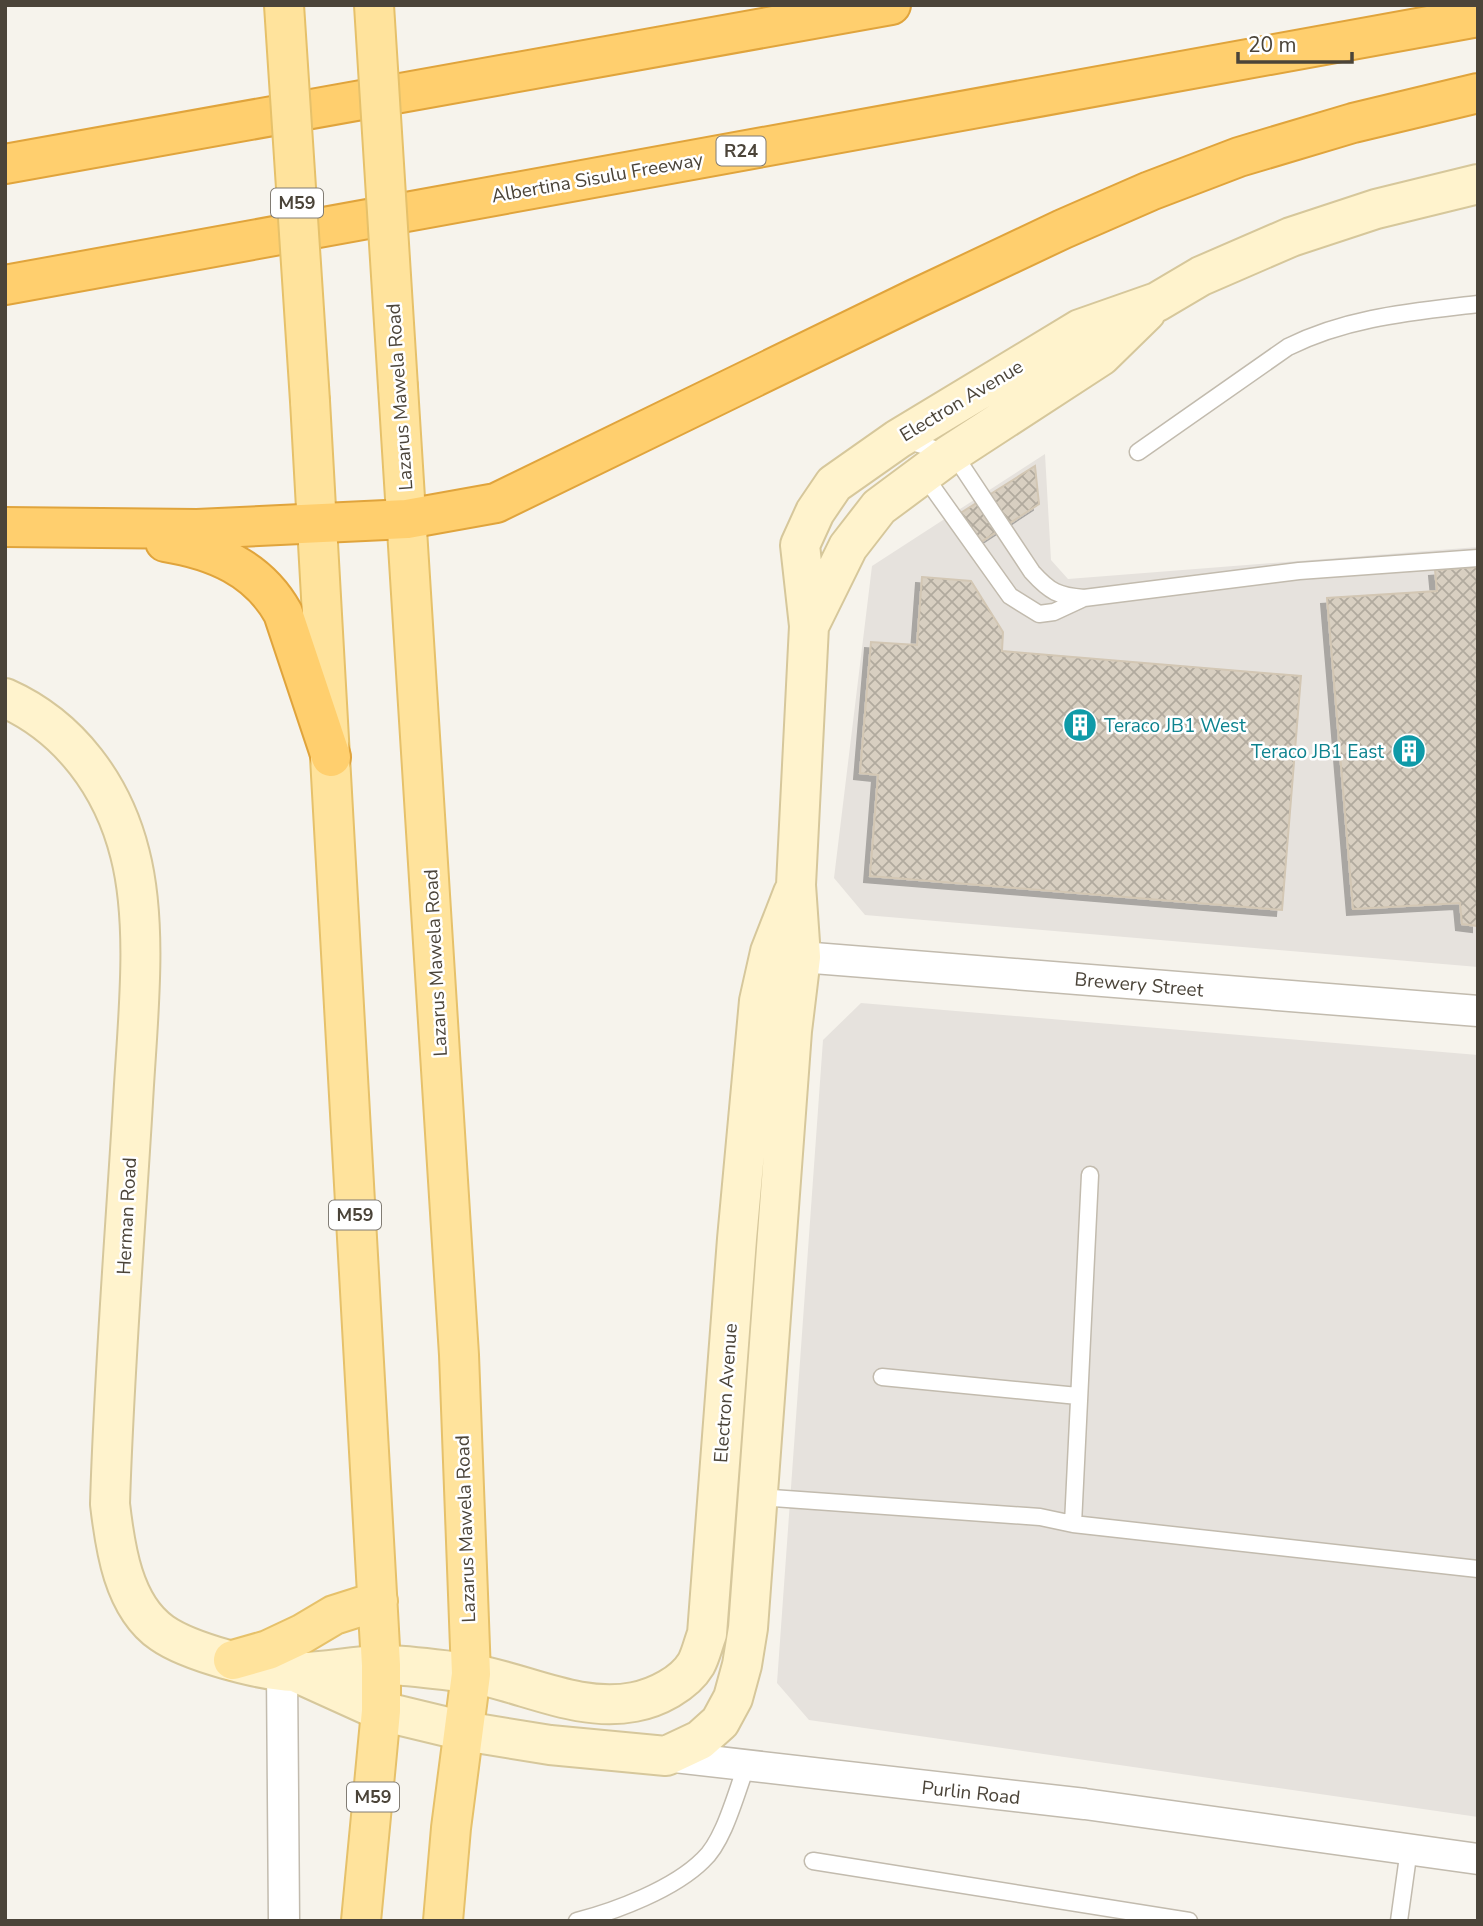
<svg xmlns="http://www.w3.org/2000/svg" width="1483" height="1926" font-family="'Nunito Sans',sans-serif">
	<defs>
		<pattern id="building-cross-hatch" width="8" height="8" patternUnits="userSpaceOnUse" patternTransform="scale(1.75)"><rect width="8" height="8" fill="#d8cfc1"/><path d="M0 0l8 8M0 8l8-8" fill="none" stroke="#b1aa9e"/></pattern>
		<filter id="shadow"><feDropShadow dx="-6" dy="6" stdDeviation="0" flood-color="#0004"/></filter>
	</defs>
	<rect width="100%" height="100%" fill="#f6f3ec"/>
	<path fill="#e6e2dd" d="M1045 454 1051 560 1068 579 1478 547V967L865 915 834 878 872 566Z
		M861 1003 1478 1055V1817L809 1720 777 1683 823 1040Z"/>
	<path fill="url(#building-cross-hatch)" stroke="#d3c7b4" stroke-width="2" filter="url(#shadow)" d="M1035 466 1039 504 978 544 959 514Z
		M1478 567V926L1462 924 1460 903 1353 909 1327 598 1437 591 1435 570Z
		M922 577 971 581 1003 632 1002 651 1301 676 1282 910 870 876 878 775 860 773 871 642 917 645Z"/>
	<g fill="none" stroke-linecap="round" stroke-linejoin="round">
		<g stroke="#c2bbae" stroke-width="19">
			<path id="service" d="M907 441C928 446 944 451 961 465L1032 572C1050 592 1058 596 1084 598L1299 571 1478 558
				M1138 452 1288 347C1348 317 1412 312 1478 304
				M923 474 1010 596 1039 614 1054 612 1082 599
				M882 1377 1078 1396
				M758 1497 1040 1517 1073 1524 1478 1569
				M1073 1524 1090 1175
				M813 1861 1189 1921
				M577 1921C616 1911 674 1889 703 1860 724 1841 736 1793 746 1767
				M1399 1921 1409 1849"/>
		</g>
		<g stroke="#c2bbae" stroke-width="33">
			<path id="minor" d="M781 954 801 957 1478 1011
				M282 1671 284 1921
				M666 1756 1085 1804 1478 1859"/>
		</g>
		<g stroke="#d6c79b" stroke-width="42">
			<path id="secondary" d="M809 626 848 547 879 507 949 455 1101 356 1146 312
				M5 698C70 727 113 786 130 854 149 928 137 1025 133 1102 125 1236 114 1370 110 1504 115 1547 123 1606 162 1633 189 1652 261 1671 294 1672 321 1673 350 1666 378 1665 405 1664 440 1670 468 1673 522 1681 577 1713 634 1702 656 1698 684 1684 696 1664 701 1655 703 1644 707 1634L737 1239 759 1001 770 952 793 893
				M295 1672 381 1711 464 1731 550 1745 666 1756 700 1740 720 1722 733 1698 742 1665 748 1628 792 1031 801 957 796 885 809 626 800 545 815 512 834 484 898 439 1080 329 1157 302 1201 276 1291 237 1376 209 1478 184"/>
		</g>
		<g stroke="#e6c16a" stroke-width="42">
			<path id="primary" d="M398 387 459 1355 471 1674 451 1828 443 1921
				M310 401 381 1665V1711L361 1921
				M233 1660 268 1650 302 1634 334 1615 378 1601"/>
		</g>
		<g stroke="#e0a43c" stroke-width="42">
			<path id="motorway" d="M5 164 891 5
				M5 285 1478 17
				M5 527 197 529 407 519 496 503 917 298 1063 229 1150 191 1239 157 1353 123 1478 93
				M165 542C214 550 258 568 283 613L331 757"/>
		</g>
		<use href="#service" stroke="#fff" stroke-width="16"/>
		<use href="#minor" stroke="#fff" stroke-width="30"/>
		<use href="#secondary" stroke="#fff3cd" stroke-width="38"/>
		<use href="#primary" stroke="#ffe39c" stroke-width="38"/>
		<use href="#motorway" stroke="#ffcf6e" stroke-width="38"/>
		<g stroke="#e6c16a" stroke-width="42" stroke-linecap="butt">
			<path id="primary-bridge" d="M284 5 310 401
				M374 5 398 387"/>
		</g>
		<use href="#primary-bridge" stroke="#ffe39c" stroke-width="38"/>
	</g>
	<defs>
		<g id="building-disc" transform="scale(1.75)"><circle r="9.5" fill="#0f9aa8" stroke="#fff"/><path d="M-4-6H4V6H1V3H-1V6H-4ZM-2.5-4.3h1.7v1.8h-1.7ZM.8-4.3h1.7v1.8H.8ZM-2.5-1h1.7V.8h-1.7ZM.8-1h1.7V.8H.8Z" fill="#fff"/></g>
	</defs>
	<g fill-rule="evenodd">
		<use href="#building-disc" x="1080" y="725"/>
		<use href="#building-disc" x="1409" y="751"/>
	</g>
	<g text-anchor="middle" stroke-width="5" stroke-linejoin="round" paint-order="stroke">
		<g fill="#fff" stroke="#817c74" stroke-width="2">
			<rect x="716.5" y="136.5" width="49" height="29" rx="5"/>
			<rect x="271" y="188.5" width="52" height="29" rx="5"/>
			<rect x="329" y="1200.5" width="52" height="29" rx="5"/>
			<rect x="347" y="1782.5" width="52" height="29" rx="5"/>
		</g>
		<g font-size="18" font-weight="bold" fill="#4b4439">
			<text x="741" y="157">R24</text>
			<text x="297" y="209">M59</text>
			<text x="355" y="1221">M59</text>
			<text x="373" y="1803">M59</text>
		</g>
		<g font-size="19" fill="#4b4439" stroke="#fff">
			<text transform="translate(597 177) rotate(-10)" y="7">Albertina Sisulu Freeway</text>
			<text transform="translate(399 397) rotate(-94)" y="7">Lazarus Mawela Road</text>
			<text transform="translate(961 400) rotate(-31)" y="7">Electron Avenue</text>
			<text transform="translate(435 963) rotate(-93)" y="7">Lazarus Mawela Road</text>
			<text transform="translate(1139 984) rotate(5)" y="7">Brewery Street</text>
			<text transform="translate(126 1216) rotate(-87)" y="7">Herman Road</text>
			<text transform="translate(725 1393) rotate(-86)" y="7">Electron Avenue</text>
			<text transform="translate(465 1529) rotate(-92)" y="7">Lazarus Mawela Road</text>
			<text transform="translate(971 1792) rotate(6)" y="7">Purlin Road</text>
		</g>
		<g font-size="19" fill="#0d838f" stroke="#fff" text-anchor="start">
			<text x="1104" y="732">Teraco JB1 West</text>
			<text x="1384" y="758" text-anchor="end">Teraco JB1 East</text>
		</g>
	</g>
	<rect width="1483" height="1926" fill="none" stroke="#4b4439" stroke-width="14"/>
	<path d="M1238 52v10h114v-10" fill="none" stroke="#4b4439" stroke-width="3.5"/>
	<text x="1248" y="52" font-size="21" fill="#4b4439" stroke="#ffffff" stroke-width="5" paint-order="stroke">20 m</text>
</svg>
